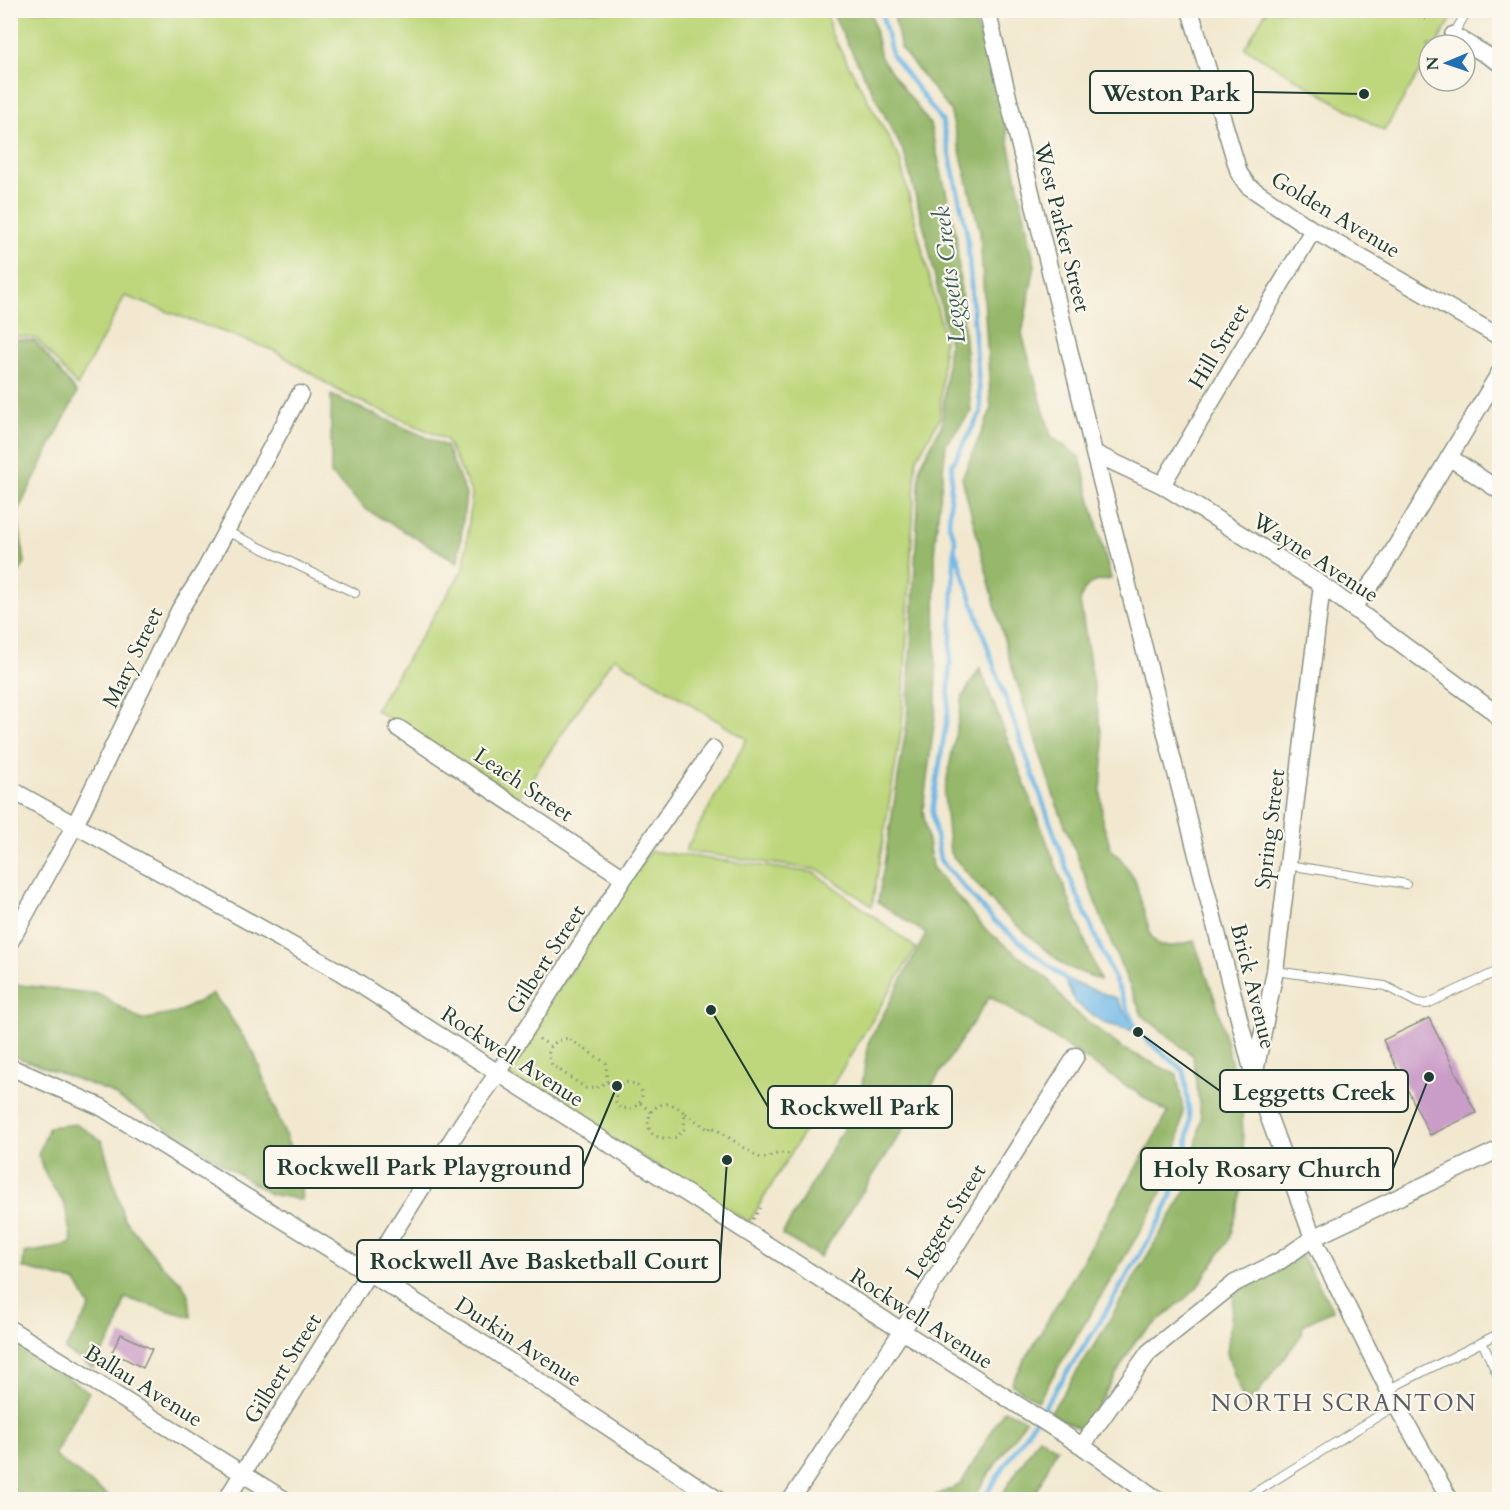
<svg xmlns="http://www.w3.org/2000/svg" width="1510" height="1510" font-family="Cardo,serif">
	<rect width="100%" height="100%" fill="#fbf7ec"/>
	<filter id="ink" filterUnits="userSpaceOnUse"><feTurbulence type="fractalNoise" baseFrequency=".0167" numOctaves="2"/><feDisplacementMap in="SourceGraphic" scale="12" xChannelSelector="R" yChannelSelector="G"/><feConvolveMatrix kernelMatrix="1 2 1 2 8 2 1 2 1" color-interpolation-filters="sRGB"/></filter>
	<filter id="wash" filterUnits="userSpaceOnUse"><feTurbulence type="fractalNoise" baseFrequency=".008" numOctaves="4" result="noise"/><feDisplacementMap in="SourceGraphic" scale="24" xChannelSelector="R" yChannelSelector="G"/><feGaussianBlur stdDeviation="1.35" result="paint"/><feColorMatrix in="noise" values="0 0 0 0 0 0 0 0 0 0 0 0 0 0 0 0 0 1.4 0 .05"/><feComposite in="paint" operator="in"/></filter>
	<g filter="url(#wash)">
		<rect width="100%" height="100%" fill="#f2e8cf"/>
		<path fill="#bed77b" stroke="#6e8a58" stroke-width="1.5" d="M10 11H827L830 31 899 157 944 336 940 418 916 460 902 726 872 906 819 870 685 851 747 739 614 657 519 797 375 710 464 568 472 494 446 439 344 394 275 351 125 296 77 386 36 338 11 336Z
			M1266 11V10L1456 11 1436 45H1429V56L1384 131 1245 48Z
			M650 851 815 873 916 948 749 1222 503 1072Z"/>
		<path fill="#96b86b" stroke="#5a7a50" stroke-width="1.5" d="M833 11H871L881 58 930 124 956 234 971 412 946 444 935 542 936 708 923 810 932 867 984 928 1048 979 1069 1007 1122 1048 1177 1075 1183 1110 1175 1163 1151 1213 1038 1401 1011 1384 1168 1113 990 996 820 1257 782 1235 860 1100 868 1043 926 934 878 902 907 723 920 467 942 424 949 343 925 231 904 153 835 19Z
			M893 11H971L997 86 1035 265 1022 334 1051 436 1080 458 1111 579C1092 582 1085 581 1080 602L1104 749 1101 789 1102 820 1112 851 1121 859 1135 880 1151 936 1159 946H1174L1194 941 1217 1005 1242 1107 1244 1180 1230 1238 1196 1289 1136 1340 1083 1431 1050 1413 1097 1341 1189 1185 1201 1119 1193 1056 1142 1015 1111 942 1055 800 1009 658 962 478 991 410 980 232 950 110 901 49Z
			M11 339 35 341 77 393 17 513 25 562 11 588Z
			M331 395 446 446 466 494 458 562 365 509 331 474Z
			M980 668 1100 980 1065 966 1000 911 950 853 944 794 963 696Z
			M11 984 100 994 141 1020 177 1013 212 994 225 1009 254 1053 299 1172 302 1200 270 1194 108 1091 11 1055Z
			M77 1124 102 1141 124 1219 162 1266 182 1283 189 1296 191 1317 125 1298 116 1330 93 1368 65 1350 90 1307 76 1282 23 1268 24 1253 55 1248 72 1243 65 1205 47 1178 38 1155 49 1127Z
			M1302 1255 1333 1310 1303 1325 1302 1334 1246 1409 1227 1353 1234 1294Z
			M10 1340 89 1392 54 1455 112 1499H11Z
			M1004 1410 1026 1420 972 1499H928L961 1484Z
			M1039 1437 1057 1448 1033 1499H999Z"/>
		<path fill="#70b9e8" stroke="#487b8e" stroke-width="1.5" d="M1064 979 1116 998 1138 1032 1104 1023 1076 1003Z"/>
		<g fill="none" stroke-linecap="round" stroke-linejoin="round">
			<path stroke="#70b9e8" stroke-width="4.5" d="M881 10 892 55 942 121 967 233 981 412 952 465 949 525 955 539 948 711 932 812 940 860 993 920 1069 982
				M956 553 996 672 1072 883 1137 1030
				M982 1500 1093 1333 1161 1219 1185 1163 1190 1120 1184 1071 1134 1029"/>
		</g>
		<g id="blocks">
			<path fill="#ca9cc8" d="M1429 1018 1476 1113 1430 1135 1383 1040Z
				M121 1334 152 1349 143 1368 112 1352Z"/>
		</g>
	</g>
	<g filter="url(#ink)">
		<use href="#blocks" fill-opacity="0" stroke="#889282" stroke-width="1.5"/>
		<g fill="none" stroke-linecap="round" stroke-linejoin="round">
			<g stroke="#889282" stroke-width="10">
				<path id="service" d="M1453 35 1468 10
					M226 531 355 593
					M1288 865 1406 884
					M1275 971 1385 986 1418 1003 1427 1004 1500 970
					M1482 1342 1500 1380
					M1389 1389 1500 1333
					M1243 1500 1396 1405"/>
			</g>
			<g stroke="#889282" stroke-width="19">
				<path id="minor" d="M987 10 1094 453 1254 1077 1313 1238 1396 1405 1450 1500
					M1190 10 1239 173 1248 186 1313 230 1500 337
					M1453 35 1500 63
					M1094 453 1162 485 1322 585 1490 709 1500 719
					M1449 457 1500 491
					M1162 485 1313 230
					M1353 607 1380 573 1500 372
					M398 728 624 878
					M10 789 340 972 1082 1446 1158 1500
					M10 942 75 825 180 609 205 570 300 394
					M10 1067 101 1107 485 1345 718 1500
					M1255 1072 1275 971 1322 585
					M10 1329 285 1500
					M1082 1446 1149 1352 1235 1283 1280 1261 1313 1238 1500 1149
					M226 1500 463 1122 498 1073 624 878 713 749
					M791 1500 902 1331 1076 1056"/>
			</g>
			<path stroke="#889282" stroke-width="3" stroke-dasharray="1.5 4.5" stroke-linecap="butt" d="M1409 10 1429 22
				M539 1039 551 1046
				M607 1082 606 1063 568 1038 557 1041 551 1046 548 1055 552 1065 586 1088H596L607 1082 616 1088V1102L620 1108 632 1109 640 1103 651 1112C642 1135 658 1141 677 1137L684 1129 685 1113 709 1130 711 1126 762 1159 780 1153 790 1154
				M616 1088 625 1082 636 1084 643 1093 640 1103
				M651 1112C662 1099 673 1103 685 1113
				M753 1219 760 1208"/>
			<use href="#service" stroke="#fff" stroke-width="8"/>
			<use href="#minor" stroke="#fff" stroke-width="16"/>
		</g>
	</g>
	<g text-anchor="middle" stroke-width="4.5" stroke-linejoin="round" paint-order="stroke">
		<g font-size="22" fill="#1f3d34" stroke="#fbf7ec">
			<text transform="translate(1336 214) rotate(31)" y="8">Golden Avenue</text>
			<text transform="translate(1063 227) rotate(76)" y="8">West Parker Street</text>
			<text transform="translate(1218 346) rotate(-59)" y="8">Hill Street</text>
			<text transform="translate(1316 557) rotate(33)" y="8">Wayne Avenue</text>
			<text transform="translate(132 657) rotate(-64)" y="8">Mary Street</text>
			<text transform="translate(524 784) rotate(34)" y="8">Leach Street</text>
			<text transform="translate(1269 829) rotate(-83)" y="8">Spring Street</text>
			<text transform="translate(545 959) rotate(-57)" y="8">Gilbert Street</text>
			<text transform="translate(1254 986) rotate(76)" y="8">Brick Avenue</text>
			<text transform="translate(513 1056) rotate(33)" y="8">Rockwell Avenue</text>
			<text transform="translate(945 1221) rotate(-58)" y="8">Leggett Street</text>
			<text transform="translate(922 1318) rotate(33)" y="8">Rockwell Avenue</text>
			<text transform="translate(519 1341) rotate(33)" y="8">Durkin Avenue</text>
			<text transform="translate(282 1368) rotate(-58)" y="8">Gilbert Street</text>
			<text transform="translate(144 1385) rotate(32)" y="8">Ballau Avenue</text>
		</g>
		<g font-size="24" font-style="italic" fill="#335c61" stroke="#fbf7ec">
			<text transform="translate(949 275) rotate(-97)" y="8">Leggetts Creek</text>
		</g>
		<g font-size="24" letter-spacing="1.5" fill="#5b5e68" stroke="#fbf7ec">
			<text x="1344" y="1411">NORTH SCRANTON</text>
		</g>
	</g>
	<path fill="none" stroke="#1f3d34" stroke-width="2" d="M1364 94L1253 92M1138 1032L1220 1091M711 1010L768 1107M617 1086L583 1167M1429 1077L1393 1169M727 1160L720 1261"/>
	<g fill="#1f3d34" stroke="#fbf7ec" stroke-width="2">
		<circle cx="1364" cy="94" r="6"/>
		<circle cx="1138" cy="1032" r="6"/>
		<circle cx="711" cy="1010" r="6"/>
		<circle cx="617" cy="1086" r="6"/>
		<circle cx="1429" cy="1077" r="6"/>
		<circle cx="727" cy="1160" r="6"/>
	</g>
	<g fill="#fbf7ec" stroke="#1f3d34" stroke-width="2">
		<rect x="1090" y="71" width="163" height="42" rx="6"/>
		<rect x="1220" y="1070" width="188" height="42" rx="6"/>
		<rect x="768" y="1086" width="184" height="42" rx="6"/>
		<rect x="264" y="1146" width="319" height="42" rx="6"/>
		<rect x="1141" y="1148" width="252" height="42" rx="6"/>
		<rect x="357" y="1240" width="363" height="42" rx="6"/>
	</g>
	<g font-size="24" text-anchor="middle" font-weight="bold" fill="#1f3d34">
		<text x="1171" y="101">Weston Park</text>
		<text x="1314" y="1100">Leggetts Creek</text>
		<text x="860" y="1115">Rockwell Park</text>
		<text x="424" y="1175">Rockwell Park Playground</text>
		<text x="1267" y="1177">Holy Rosary Church</text>
		<text x="539" y="1269">Rockwell Ave Basketball Court</text>
	</g>
	<rect width="1510" height="1510" fill="none" stroke="#fbf7ec" stroke-width="36"/>
	<g transform="translate(1447 63) rotate(268)"><circle r="28" fill="#fbf7ec" stroke="#a3ada2" stroke-width="1.5"/>
	<path d="M0-4.5L10 22L0 15L-10 22Z" fill="#1f6fb2"/>
	<text y="-9" font-size="16" font-weight="bold" text-anchor="middle" fill="#1f3d34">N</text>
	</g>
</svg>
